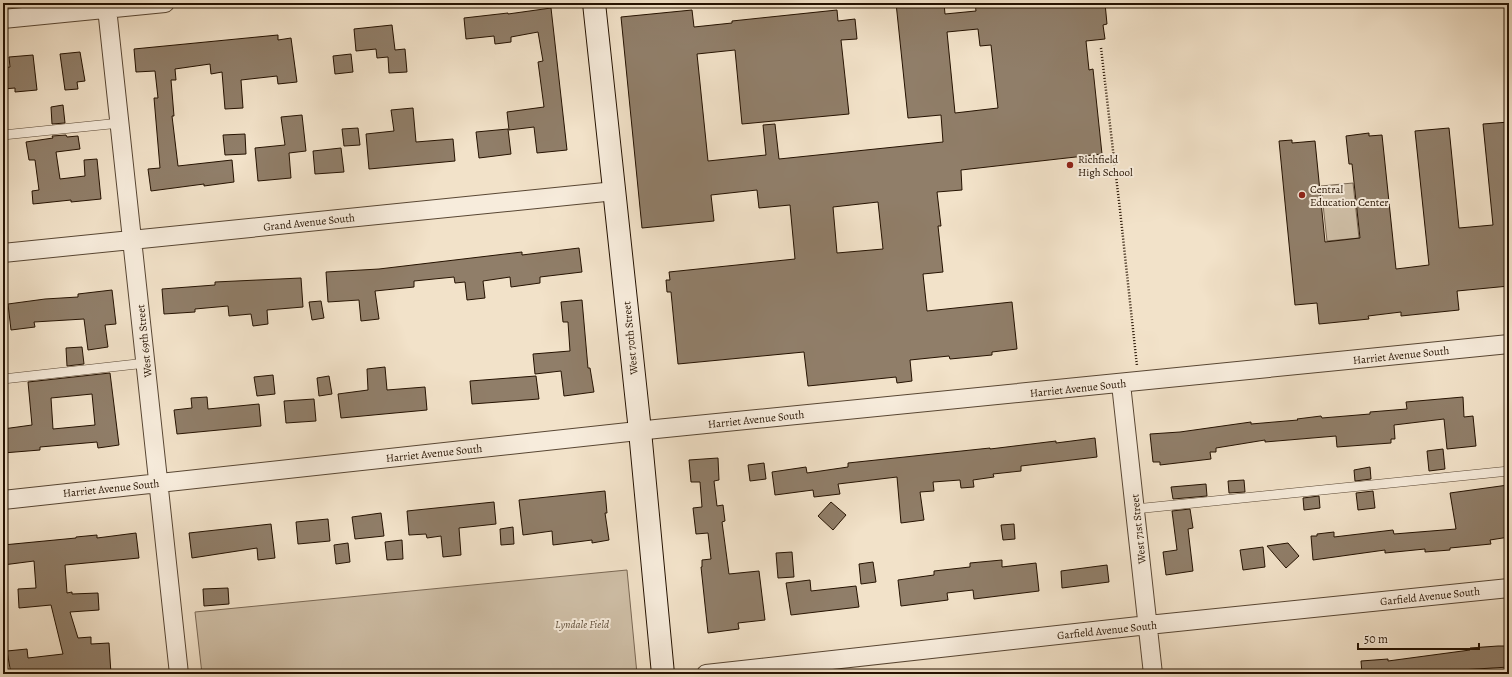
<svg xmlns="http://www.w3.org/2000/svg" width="1512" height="677" font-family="Alegreya,serif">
	<rect width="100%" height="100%" fill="#f2e2c9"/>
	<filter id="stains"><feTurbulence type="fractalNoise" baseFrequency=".005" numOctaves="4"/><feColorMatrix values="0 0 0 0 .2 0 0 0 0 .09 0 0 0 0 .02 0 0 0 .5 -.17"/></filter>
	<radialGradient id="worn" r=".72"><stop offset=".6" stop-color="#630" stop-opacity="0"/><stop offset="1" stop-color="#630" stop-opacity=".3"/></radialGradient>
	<path fill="#cfbfa7" stroke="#7a6854" d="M1353 183 1359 238 1327 241 1321 186Z
		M627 570 637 674H202L195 612Z"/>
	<path fill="#907e69" stroke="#251201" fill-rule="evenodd" d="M896 3H944L945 14 976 11 975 3H1105L1107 24 1103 25 1105 39 1086 41 1089 70 1093 69 1102 154 961 170 962 190 937 192 941 226H938L943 272 923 274 927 311 1012 302 1017 349 992 352V355L950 359 949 356 910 360 912 381 897 383 896 377 808 386 804 352 678 364 671 292H667L666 280H670L669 272 795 259 790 205 759 208 757 190 711 195 714 221 642 228 621 17 692 10 694 27 732 23V21L837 10 838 21 855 19 857 39 841 40 849 114 742 124 735 50 697 54 708 161 766 155 763 125 775 124 779 159 943 142 941 115 908 118ZM978 29 980 46 991 45 998 108 955 113 947 32ZM878 202 883 249 837 253 833 207Z
		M551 8 567 150 537 153 534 127 509 130 507 112 544 107 538 62 543 61 538 32 511 37V42L495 44 494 36 466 39 464 18 508 13V14Z
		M392 25 395 50 405 49 407 72 389 73 388 57 377 58 376 49 356 51 354 29Z
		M278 35V40L291 38 297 82 278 84 277 76 241 80 243 108 225 109 222 72 211 74 210 64 175 69 176 80H171L174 116H172L178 166 232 160 234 182 204 186V184L151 191 148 169 160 168 154 98H158L155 71 136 72 134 49Z
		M80 52 85 81 77 82 78 89 65 90 60 54Z
		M351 54 353 72 335 74 333 56Z
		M33 55 37 90 15 92V88L3 89V68L10 67 9 57Z
		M63 105 65 123 52 124 51 107Z
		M413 108 416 142 453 139 455 161 369 169 366 134 394 131 391 110Z
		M302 115 306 151 289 153 291 178 258 181 255 148 285 145 281 117Z
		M1509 122V286L1457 291 1459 310 1401 316V312L1368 316 1369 319 1319 324 1317 303 1295 305 1279 141 1292 140V143L1315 141 1325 242 1360 238 1352 164H1349L1346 136 1369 133V136L1382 135 1396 269 1429 265 1415 131 1449 128 1459 228 1493 225 1483 124Z
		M358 128 360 145 344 146 342 129Z
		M508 129 511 154 479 158 476 132Z
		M245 134 246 154 225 155 223 135Z
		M66 135 67 137 78 136 80 149 56 152 60 179 85 176 84 160 97 159 101 199 71 202V200L33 204 32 191 39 190 35 160H29L26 142 53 138 52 136Z
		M341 148 344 172 315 174 313 151Z
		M579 248 582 272 540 277V283L511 287 510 277 483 281 485 298 467 300 465 282 455 283 454 277 414 281V287L375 291 379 319 361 321 359 300 328 302 326 272 379 269 522 252V255Z
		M301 278 303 307 267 310 268 324 253 326 251 314 229 316 228 306 195 309V312L164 314 162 289 215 285V282Z
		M112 290 116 324 105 325 108 347 88 350 84 319 34 322 35 327 11 330 8 304 45 299 78 297V294Z
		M582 300 588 368H590L594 392 564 396 561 371 535 374 533 354 570 351 568 322H563L561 302Z
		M321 301 324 318 312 320 309 302Z
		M82 347 84 364 67 366 66 348Z
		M385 367 387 390 425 387 427 410 341 418 338 394 368 390 367 369Z
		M110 373 119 445 98 448 97 442 40 447V450L3 453V429L32 425 28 382ZM92 394 95 425 53 429 51 398Z
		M273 375 275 394 257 396 254 377Z
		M329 376 332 394 319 396 317 378Z
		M536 376 539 399 472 404 470 381Z
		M207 397 208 409 259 404 261 426 177 434 174 410 192 408 191 398Z
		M1463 397 1464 417 1473 416 1476 446 1447 449 1444 419 1394 425 1395 439H1391V443L1337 447 1336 436 1265 442V440L1216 448V452H1210L1211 459 1160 465V462H1153L1150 434 1180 432 1251 422V424L1298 420 1297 419 1321 416 1322 418 1370 414V412L1407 409 1406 402Z
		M314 399 316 421 286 423 284 401Z
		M1095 438 1097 457 1021 466V471L993 474 994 477 973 480 974 487 961 488 960 480 933 482 934 491 920 492 924 520 901 523 897 477 838 484 840 494 814 497 813 490 775 495 772 472 806 467 807 473 848 467V463L990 448V449L1056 441V443Z
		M1443 449 1445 469 1429 471 1427 451Z
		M718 458 719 480 714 481 717 506 723 505 725 521 722 522 729 574 759 571 765 620 738 623 739 629 708 633 701 567H702V560L711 559 708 533 696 534 693 508 702 507 700 482H691L689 460Z
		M764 463 766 479 750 481 748 465Z
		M1370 467 1371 479 1355 481 1354 470Z
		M1244 480 1245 492 1229 493 1228 481Z
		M1206 484 1207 496 1173 499 1171 487Z
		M1508 485 1509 537 1490 540 1491 544 1450 548V550L1425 552V549L1385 553V550L1313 560 1311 536H1317V534L1334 532V537L1393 530 1394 534 1456 529 1450 493Z
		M605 491 607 513H605L609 540 592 543V540L553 545 552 531 523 535 519 500Z
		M1373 491 1375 508 1358 510 1356 493Z
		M1319 496 1320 508 1304 510 1303 498Z
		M494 502 496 524 459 528 461 555 443 557 441 536 427 538 426 534 409 535 407 511Z
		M831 502 846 515 833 530 818 516Z
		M1190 509 1193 528 1188 529 1193 571 1166 575 1163 552 1177 550 1172 511Z
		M381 513 384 536 355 539 352 517Z
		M328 519 330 541 298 544 296 522Z
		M271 524 275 558 258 560 257 548 192 558 189 533Z
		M1014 524 1015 539 1003 540 1001 525Z
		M513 527 514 544 501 545 500 529Z
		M136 533 139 558 65 565 67 593 72 592V594L98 593 99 610 70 612 78 638 91 637V644L109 643 111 674H11L7 651 27 649 28 658 63 654 51 605 19 608 18 589 36 588 34 561 3 565V545L76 538V537L97 535V538Z
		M402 540 403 559 387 560 385 542Z
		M348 543 350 562 336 564 334 545Z
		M1288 543 1299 556 1286 568 1267 546Z
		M1263 547 1265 567 1243 570 1240 550Z
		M792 552 794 577 778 578 776 553Z
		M1002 560V567L1036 563 1039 591 974 599 973 590 947 593 948 600 901 606 898 580 934 575V571L970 567V563Z
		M873 562 876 582 861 584 859 564Z
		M1107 565 1109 582 1062 588 1061 571Z
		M810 580 811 591 856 586 859 607 791 615 786 583Z
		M228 588 229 604 204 606 203 589Z
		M1498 646H1509V667L1460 670V674H1362L1361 661 1388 659V661L1470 650V648Z"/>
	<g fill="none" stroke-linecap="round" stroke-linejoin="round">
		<g stroke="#584633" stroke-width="10">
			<path id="lane" d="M3 135 120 123
				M3 379 146 363
				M1135 509 1509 471"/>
		</g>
		<g stroke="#584633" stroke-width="20">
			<path id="street" d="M107 8 179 674
				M3 19 165 3
				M3 253 615 191
				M1121 384 1153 674
				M3 500 656 429 1509 344
				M706 674 1148 625 1509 588"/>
		</g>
		<g stroke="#251201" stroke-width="24">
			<path id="secondary" d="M594 3 640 431 663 674"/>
		</g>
		<path stroke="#251201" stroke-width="2.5" stroke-dasharray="1 2" stroke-linecap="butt" d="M1101 48 1120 210 1137 366"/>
		<use href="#lane" stroke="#f7ecdc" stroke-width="9"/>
		<use href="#street" stroke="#f7ecdc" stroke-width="18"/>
		<use href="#secondary" stroke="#f7ecdc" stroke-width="22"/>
	</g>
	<g fill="#8f2418" stroke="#f7ecdc" stroke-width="1.5">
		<circle cx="1070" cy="165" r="4"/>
		<circle cx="1302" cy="195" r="4"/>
	</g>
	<g text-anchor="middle" stroke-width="4" stroke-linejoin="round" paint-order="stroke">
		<g font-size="11" fill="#251201" stroke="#f7ecdc" text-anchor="start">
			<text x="1078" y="163">Richfield<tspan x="1078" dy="13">High School</tspan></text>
			<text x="1310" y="193">Central<tspan x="1310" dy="13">Education Center</tspan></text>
		</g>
		<g font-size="11" fill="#251201" stroke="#f7ecdc">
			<text transform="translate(309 222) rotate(-6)" y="4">Grand Avenue South</text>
			<text transform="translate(630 338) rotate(-96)" y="4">West 70th Street</text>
			<text transform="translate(144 341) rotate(-96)" y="4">West 69th Street</text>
			<text transform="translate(1401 355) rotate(-6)" y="4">Harriet Avenue South</text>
			<text transform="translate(1078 388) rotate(-6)" y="4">Harriet Avenue South</text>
			<text transform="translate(756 419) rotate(-6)" y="4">Harriet Avenue South</text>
			<text transform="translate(434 453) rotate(-6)" y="4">Harriet Avenue South</text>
			<text transform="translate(111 488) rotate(-6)" y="4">Harriet Avenue South</text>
			<text transform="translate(1138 529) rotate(-96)" y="4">West 71st Street</text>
			<text transform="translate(1430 596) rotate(-6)" y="4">Garfield Avenue South</text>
			<text transform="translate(1107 630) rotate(-6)" y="4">Garfield Avenue South</text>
		</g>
		<g font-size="11" font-style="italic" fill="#604f3b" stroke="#f7ecdc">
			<text x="582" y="628">Lyndale Field</text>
		</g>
	</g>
	<rect width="1512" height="677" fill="none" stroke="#f2e2c9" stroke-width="16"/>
	<rect x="4" y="4" width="1504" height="669" fill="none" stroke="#251201" stroke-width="2"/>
	<rect x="8" y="8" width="1496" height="661" fill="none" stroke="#251201"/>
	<path d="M1358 643v6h121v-6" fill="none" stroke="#251201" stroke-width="2"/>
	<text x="1364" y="643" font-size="12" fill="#251201" stroke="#f7ecdc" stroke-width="3" paint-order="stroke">50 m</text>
	<rect width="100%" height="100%" filter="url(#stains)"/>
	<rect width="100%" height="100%" fill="url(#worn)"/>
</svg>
